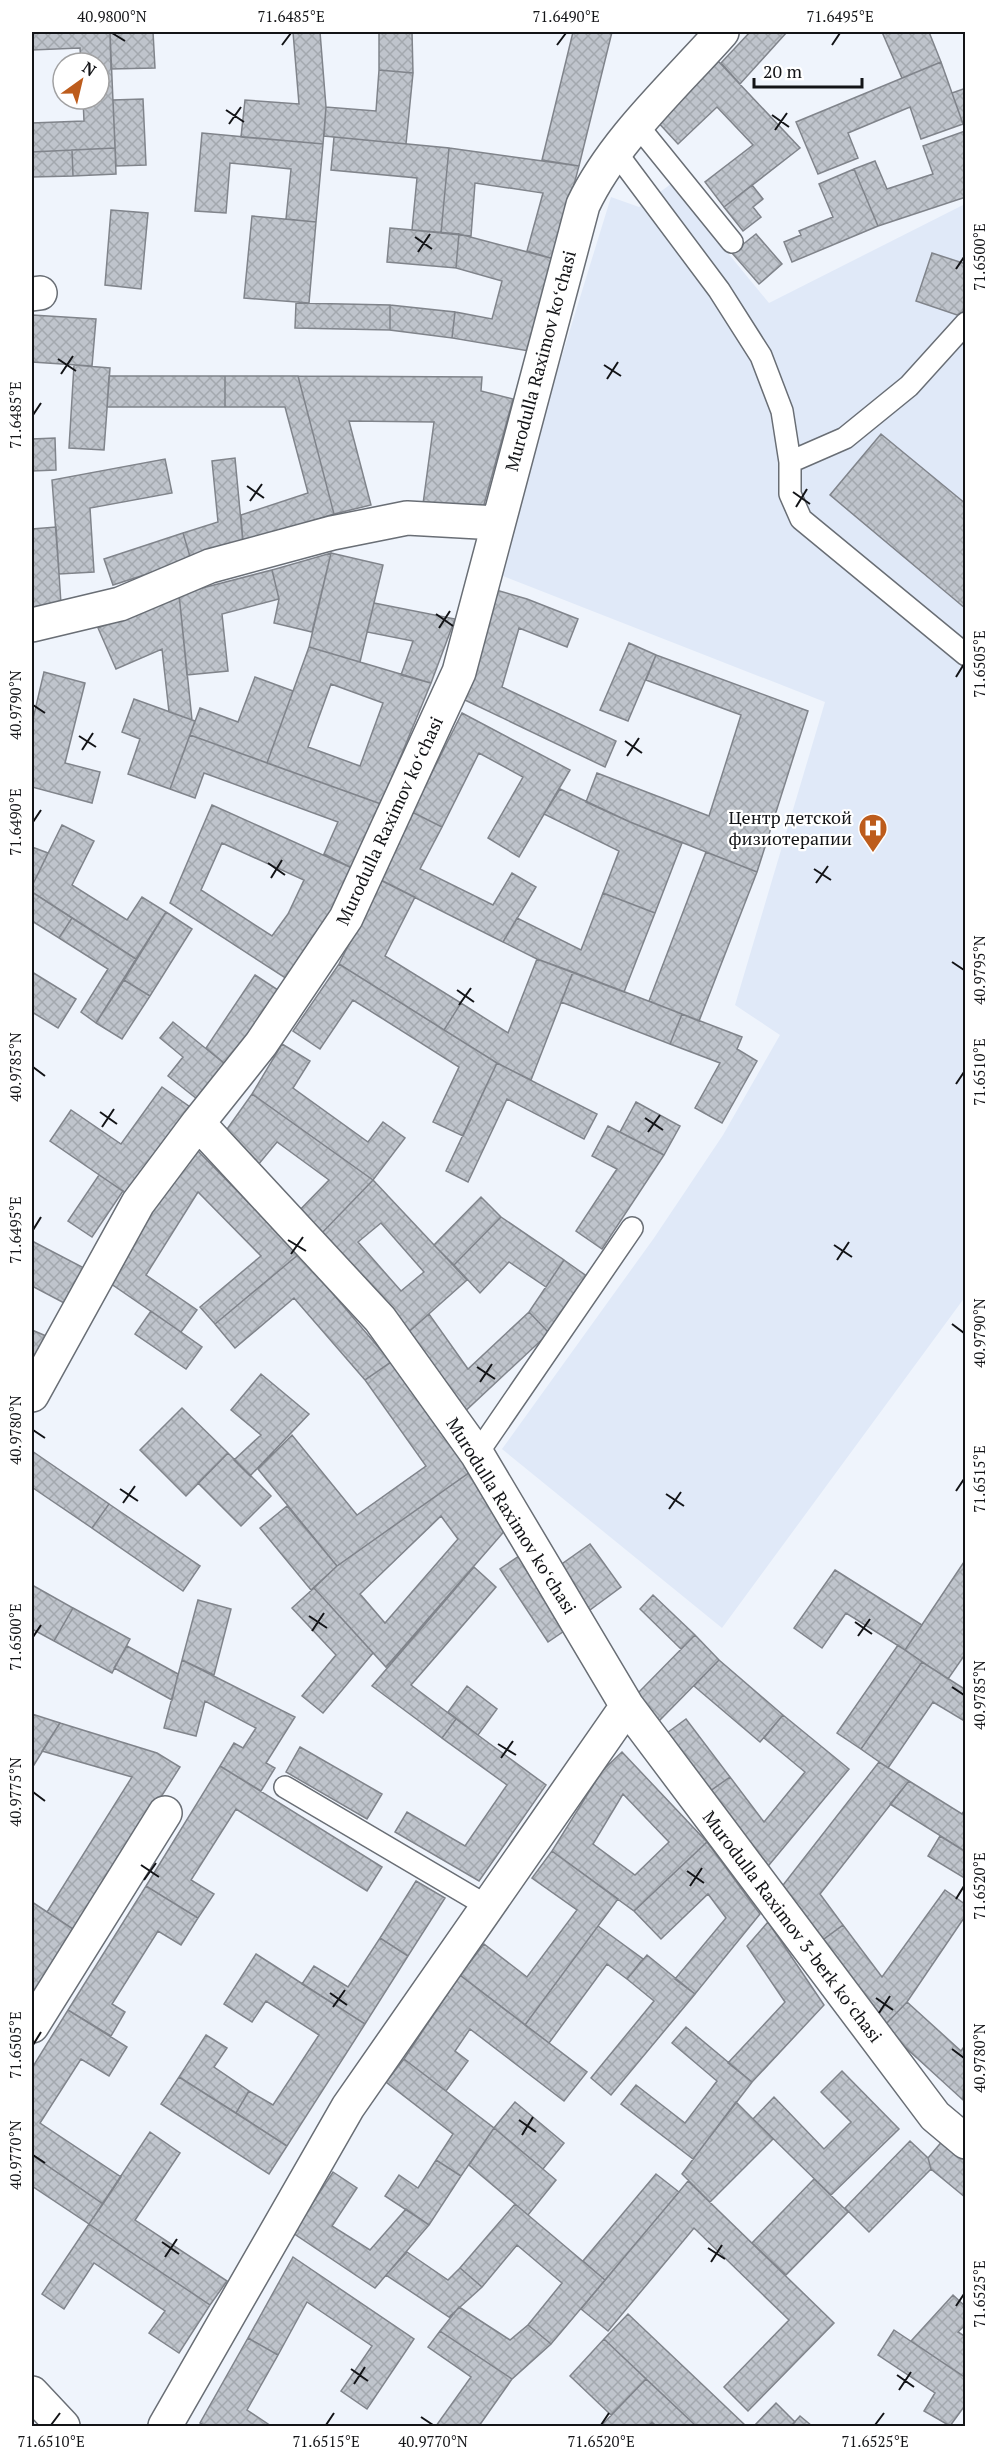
<svg xmlns="http://www.w3.org/2000/svg" width="997" height="2458" font-family="'PT Serif',serif">
	<defs>
		<pattern id="building-cross-hatch" width="8" height="8" patternUnits="userSpaceOnUse" patternTransform="scale(1.5)"><rect width="8" height="8" fill="#bfc4cc"/><path d="M0 0l8 8M0 8l8-8" fill="none" stroke="#a3a8ae"/></pattern>
	</defs>
	<rect width="100%" height="100%" fill="#eff4fc"/>
	<path fill="#e0e9f8" d="M671 184 769 303 965 204V1297L722 1628 502 1449 654 1238 723 1135 780 1035 735 1005 825 702 495 573 611 197 639 207Z"/>
	<path fill="url(#building-cross-hatch)" stroke="#80848b" stroke-width="1.5" fill-rule="evenodd" d="M32 32H110L115 148 32 152V123L84 121 83 99H99V63H81L80 48 32 50Z
		M110 32H153L155 68 111 69Z
		M293 32H320L326 107 323 144 241 137 245 100 299 104Z
		M379 32H412L413 73 379 70Z
		M573 32H612L579 166 542 160Z
		M750 32H787L740 84 721 63Z
		M882 32H929L941 62 902 78Z
		M718 61 800 148 724 207 705 182 753 145 717 107 678 144 655 119Z
		M941 62 963 124 921 139 910 107 848 133 858 158 818 174 796 122Z
		M379 70 413 73 406 144 324 136 326 107 376 111Z
		M966 88V132L952 93Z
		M143 99 146 165 116 166 113 100Z
		M965 131 966 197 878 226 854 169 875 161 887 189 933 174 923 146Z
		M202 133 323 144 316 222 286 219 291 169 230 163 226 213 195 211Z
		M334 137 449 148 441 233 412 230 417 178 331 170Z
		M115 148 116 174 73 176 72 150Z
		M449 148 579 166 554 259 527 251 543 193 475 183 471 236 441 233Z
		M72 150 73 176 32 177V152Z
		M854 169 878 226 792 262 784 242 801 235 799 231 833 217 819 184Z
		M752 185 763 199 753 207 761 217 743 231 724 207Z
		M111 210 148 213 141 289 105 285Z
		M252 216 316 222 309 303 244 298Z
		M390 228 459 234 456 268 387 262Z
		M459 234 554 259 529 351 452 338 455 312 492 319 502 281 456 268Z
		M756 234 782 264 759 284 732 253Z
		M932 253 966 264 963 317 916 301Z
		M296 303 390 305V330L295 328Z
		M390 305 455 312 452 338 390 330Z
		M32 315 96 319 92 366 32 362Z
		M74 365 110 368 104 450 69 448Z
		M109 376H225V407H107Z
		M225 376H298L334 514 243 543 241 515 308 493 285 407H225Z
		M298 376 482 377 481 391 513 399 482 512 423 504 434 422 349 421 371 505 334 514Z
		M881 434 966 504V609L830 495Z
		M55 438 56 470 32 471V439Z
		M235 458 243 543 191 560 183 533 218 522 212 461Z
		M165 459 172 493 90 508 94 572 59 574 52 480Z
		M56 527 61 604 32 607V529Z
		M183 533 191 560 113 585 104 559Z
		M331 553 312 632 274 623 279 599 272 570Z
		M331 553 383 565 360 662 309 647Z
		M272 570 279 599 222 614 228 671 187 675 179 594Z
		M496 590 527 599 578 619 567 647 519 628 502 687 616 741 605 767 465 700Z
		M179 594 192 720 169 712 162 649 116 669 98 628Z
		M374 603 455 619 431 683 401 675 413 641 367 632Z
		M629 643 656 655 628 721 600 710Z
		M309 647 431 683 381 804 267 763ZM331 684 383 703 360 766 308 747Z
		M656 655 808 711 757 872 630 822 586 802 597 773 709 816 741 715 646 680Z
		M44 672 85 683 65 763 100 772 92 803 32 787V723Z
		M255 677 293 691 267 763 190 735 200 708 238 722Z
		M134 699 195 721 170 789 128 774 140 739 122 732Z
		M462 713 570 770 519 857 488 838 523 777 479 753 442 827 412 812Z
		M190 735 381 804 352 868 324 854 338 822 204 773 195 798 170 789Z
		M560 789 630 822 682 843 655 913 603 893 619 851 544 814Z
		M212 805 352 868 323 930 287 979 170 903ZM222 843 304 880 288 914 272 936 201 890Z
		M412 812 442 827 420 869 493 905 512 873 536 887 503 942 378 879Z
		M62 825 94 841 72 885 127 920 142 897 166 912 136 959 32 892V886Z
		M32 847 48 853 32 886Z
		M706 852 757 872 699 1021 649 1001Z
		M381 880 415 897 385 956 461 1003 444 1030 339 964Z
		M32 892 72 918 59 938 32 921Z
		M603 893 655 913 624 992 537 959 503 942 517 918 581 950Z
		M166 912 192 929 150 996 124 980Z
		M72 918 136 959 96 1023 81 1012 108 969 59 938Z
		M537 959 573 972 531 1080 497 1063 444 1030 461 1003 508 1033Z
		M339 964 497 1063 463 1136 433 1122 459 1067 353 1000 320 1049 293 1031Z
		M32 972 76 999 58 1028 32 1012Z
		M573 972 682 1014 670 1044 561 1002Z
		M255 975 281 992 230 1068 206 1048Z
		M124 980 150 996 122 1039 96 1023Z
		M682 1014 742 1037 737 1049 757 1061 722 1123 695 1108 720 1063 670 1044Z
		M173 1022 230 1068 202 1103 168 1076 183 1057 160 1038Z
		M282 1044 310 1061 293 1088 368 1142 383 1122 405 1138 373 1180 252 1094Z
		M497 1063 597 1114 584 1139 507 1099 468 1182 446 1171Z
		M162 1087 190 1107 127 1194 50 1141 71 1110 121 1144Z
		M252 1094 373 1180 319 1236 296 1214 329 1180 277 1142 258 1165 225 1132Z
		M636 1102 680 1126 664 1155 620 1132Z
		M608 1126 664 1155 602 1249 576 1231 617 1169 592 1156Z
		M197 1150 299 1254 215 1324 200 1307 261 1256 198 1192 146 1275 197 1310 181 1332 107 1281 177 1170Z
		M99 1175 123 1191 92 1237 68 1221Z
		M373 1180 467 1280 404 1336 319 1236ZM381 1223 424 1272 401 1291 358 1242Z
		M481 1197 501 1217 454 1265 434 1245Z
		M501 1217 564 1260 546 1287 509 1262 480 1293 454 1265Z
		M32 1241 84 1268 66 1304 32 1286Z
		M299 1254 391 1362 365 1380 294 1298 235 1348 215 1324Z
		M564 1260 588 1277 549 1333 529 1312Z
		M151 1311 202 1347 186 1369 135 1334Z
		M529 1312 549 1333 461 1415 404 1336 429 1314 468 1369Z
		M32 1330 46 1336 32 1365Z
		M391 1362 470 1472 337 1566 258 1469 292 1435 357 1515 426 1466 365 1380Z
		M261 1374 309 1414 250 1476 234 1460 261 1435 231 1410Z
		M182 1408 228 1453 186 1496 140 1450Z
		M32 1451 109 1504 92 1528 33 1488 32 1490Z
		M228 1453 271 1496 241 1526 198 1483Z
		M470 1472 508 1527 386 1667 314 1588 337 1566ZM441 1516 458 1539 385 1623 360 1594Z
		M109 1504 200 1566 183 1591 92 1528Z
		M287 1506 337 1566 311 1590 260 1528Z
		M590 1544 621 1587 590 1610 559 1566Z
		M519 1556 567 1629 548 1642 500 1569Z
		M966 1559V1653L948 1679 905 1650Z
		M474 1567 496 1587 411 1685 456 1719 442 1738 372 1686Z
		M835 1570 922 1625 905 1650 846 1613 822 1648 794 1628Z
		M32 1585 73 1608 54 1641 32 1629Z
		M314 1588 373 1653 323 1713 302 1696 336 1655 292 1608Z
		M653 1595 695 1635 681 1649 640 1609Z
		M198 1600 231 1609 214 1675 182 1660Z
		M73 1608 130 1639 112 1673 54 1641Z
		M695 1635 719 1660 656 1724 637 1694Z
		M898 1645 922 1662 861 1749 837 1733Z
		M127 1646 178 1674 172 1700 114 1668Z
		M182 1660 295 1717 266 1763 275 1768 261 1791 220 1766 234 1743 243 1748 256 1728 205 1701 196 1736 164 1728Z
		M719 1660 783 1715 760 1742 694 1686Z
		M922 1662 966 1690V1722L933 1702 888 1768 861 1749Z
		M467 1686 497 1709 478 1735 448 1712Z
		M32 1714 60 1723 32 1768Z
		M783 1715 849 1769 764 1871 706 1794 730 1777 764 1822 805 1772 764 1738Z
		M456 1719 546 1785 479 1881 395 1832 407 1812 465 1846 507 1785 442 1738Z
		M686 1719 730 1777 706 1794 663 1736Z
		M60 1723 157 1753 180 1767 76 1931 47 1912 132 1777 42 1751Z
		M300 1747 382 1794 367 1819 286 1772Z
		M622 1752 707 1842 634 1911 552 1851 602 1771ZM623 1794 669 1842 635 1875 593 1844Z
		M879 1762 909 1781 820 1894 843 1925 820 1942 780 1889Z
		M220 1766 382 1867 367 1891 236 1809 191 1880 214 1894 198 1918 146 1886Z
		M909 1781 962 1814 966 1808V1852L890 1804Z
		M940 1836 966 1852V1879L928 1856Z
		M707 1842 760 1914 695 1994 675 1979 726 1918 708 1894 661 1939 634 1911Z
		M552 1851 618 1899 525 2025 460 1975 484 1944 527 1977 577 1910 532 1878Z
		M416 1881 445 1898 408 1956 380 1938Z
		M146 1886 198 1918 181 1945 158 1931 112 2004 125 2012 111 2036 68 2010Z
		M945 1890 966 1905V1915L907 2002 883 2027 820 1942 843 1925 882 1977Z
		M32 1902 76 1931 32 2002Z
		M768 1922 824 2005 752 2082 728 2063 785 2002 747 1946Z
		M598 1926 643 1959 627 1979 607 1964 549 2043 525 2025Z
		M380 1938 408 1956 365 2024 302 1984 314 1966 348 1987Z
		M256 1954 365 2024 287 2146 236 2113 249 2091 273 2105 319 2035 266 2001 252 2022 224 2004Z
		M647 1955 695 1994 611 2095 591 2078 654 2001 627 1979Z
		M460 1975 587 2072 564 2101 470 2029 455 2051 468 2061 446 2091 404 2059Z
		M907 2002 961 2051 966 2044 963 2100 883 2027Z
		M68 2010 127 2047 109 2076 81 2059 40 2123 121 2177 103 2204 32 2155V2068Z
		M686 2027 752 2082 693 2159 621 2104 636 2085 685 2123 717 2081 672 2043Z
		M206 2035 227 2048 214 2067 249 2091 236 2113 179 2077Z
		M404 2059 494 2128 461 2176 436 2160 453 2134 386 2082Z
		M842 2071 899 2129 831 2195 753 2119 774 2097 824 2149 851 2122 821 2092Z
		M179 2077 287 2146 269 2174 161 2104Z
		M515 2102 564 2143 543 2169 494 2128Z
		M736 2102 773 2139 710 2202 682 2174Z
		M494 2128 556 2180 528 2215 469 2165Z
		M150 2132 180 2153 135 2220 227 2281 210 2305 89 2224Z
		M944 2139 966 2157V2198L931 2169 928 2158Z
		M910 2141 928 2158 931 2169 869 2232 845 2208Z
		M32 2155 103 2204 89 2224 32 2186Z
		M436 2160 461 2176 429 2225 385 2196 399 2175 418 2188Z
		M333 2172 357 2188 332 2226 370 2250 406 2209 429 2225 375 2288 293 2233Z
		M656 2174 679 2192 605 2280 583 2261Z
		M814 2179 848 2212 786 2275 752 2243Z
		M688 2181 834 2323 748 2411 724 2387 789 2320 694 2228 608 2331 581 2309Z
		M515 2204 605 2280 551 2344 528 2325 562 2283 517 2245 482 2287 460 2268Z
		M89 2224 210 2305 179 2353 149 2333 165 2311 94 2263 64 2309 42 2294Z
		M407 2252 448 2280 460 2268 482 2287 449 2317 386 2275Z
		M293 2257 414 2339 367 2409 341 2391 372 2346 307 2302 278 2355 248 2338Z
		M953 2295 966 2307V2324L958 2332 966 2337V2378L911 2341Z
		M459 2307 510 2340 528 2325 551 2344 512 2379 440 2331Z
		M628 2314 746 2426H696L604 2339Z
		M894 2330 966 2378V2404L950 2426 924 2411 935 2393 878 2355Z
		M440 2331 512 2379 479 2426H436L471 2377 428 2347Z
		M248 2338 278 2355 247 2410 271 2426H205L200 2423Z
		M604 2339 646 2379 611 2415 570 2376Z
		M646 2379 696 2426H656L652 2422 648 2426H601Z
		M776 2403 795 2422 791 2426H754Z
		M800 2416 812 2426H791Z"/>
	<g fill="none" stroke-linecap="round" stroke-linejoin="round">
		<g stroke="#696e75" stroke-width="24">
			<path id="lane" d="M638 126 732 242
				M615 151 719 290 761 356 782 411 790 462V494L801 519 966 655
				M790 462 845 438 909 386 966 323
				M477 1454 632 1228
				M285 1787 487 1906"/>
		</g>
		<g stroke="#696e75" stroke-width="36">
			<path id="street" d="M722 32C675 85 613 141 583 205L459 672 346 918 261 1044 198 1123 380 1319 477 1454 627 1706 935 2116 966 2142
				M32 294 40 293
				M32 625 120 604 210 566 332 533 407 518 497 523
				M32 1395 138 1203 198 1123
				M32 2026 165 1813
				M32 2393 63 2426
				M165 2426 348 2107 627 1706"/>
		</g>
		<use href="#lane" stroke="#fff" stroke-width="21"/>
		<use href="#street" stroke="#fff" stroke-width="33"/>
	</g>
	<path fill="none" stroke="#131417" stroke-width="2" d="M112 33 125 41M282 45 291 33M557 45 566 33M832 45 840 33M226 110 244 122M772 115 789 127M229 124 241 107M775 130 787 113M415 237 432 249M418 252 430 234M956 269 964 257M58 359 76 371M604 365 621 376M61 374 73 356M607 379 618 362M33 415 41 403M247 486 264 498M793 492 810 504M250 501 262 484M796 507 807 489M436 614 453 626M439 628 450 611M956 677 964 664M33 705 45 713M79 736 96 747M625 741 642 753M82 750 93 733M627 756 639 738M33 822 41 810M268 863 285 875M814 869 831 880M271 878 282 860M816 883 828 866M952 962 964 970M457 990 474 1002M459 1005 471 988M33 1067 45 1076M956 1084 964 1072M100 1112 117 1124M645 1118 663 1130M102 1127 114 1109M648 1132 660 1115M33 1230 41 1217M288 1240 306 1251M834 1245 852 1257M291 1254 303 1237M837 1260 849 1242M952 1324 964 1333M477 1367 495 1379M480 1382 492 1364M33 1430 45 1438M120 1489 138 1501M956 1491 964 1479M666 1494 684 1506M123 1503 135 1486M669 1509 681 1492M309 1616 327 1628M855 1622 872 1634M312 1631 324 1613M858 1636 870 1619M33 1637 41 1625M952 1687 964 1695M498 1744 516 1755M501 1758 513 1741M33 1792 45 1801M141 1865 159 1877M687 1871 704 1883M144 1880 156 1863M690 1886 702 1868M956 1899 964 1886M330 1993 347 2005M876 1998 893 2010M333 2007 345 1990M879 2013 890 1996M33 2045 41 2032M952 2049 964 2058M519 2120 536 2132M522 2135 533 2117M33 2155 45 2163M162 2242 179 2254M708 2248 725 2259M165 2257 177 2239M711 2262 722 2245M956 2306 964 2294M351 2369 368 2381M897 2375 914 2387M354 2384 365 2367M899 2390 911 2372M421 2417 433 2425M51 2425 60 2413M326 2425 334 2413M601 2425 609 2413M875 2425 884 2413"/>
	<defs>
		<g id="hospital-pin" transform="scale(1.5)"><path d="M0 17L-7.5 6A9.5 9.5 0 1 1 7.5 6Z" fill="#bd5c1c" stroke="#fff"/><path d="M-5-5h3v3.5h4V-5h3V5h-3V1.5h-4V5h-3Z" fill="#fff"/></g>
	</defs>
	<g fill-rule="evenodd">
		<use href="#hospital-pin" x="873" y="828"/>
	</g>
	<g text-anchor="middle" stroke-width="4.5" stroke-linejoin="round" paint-order="stroke">
		<g font-size="18" fill="#131417" stroke="#fff">
			<text transform="translate(541 361) rotate(-75)" y="6">Murodulla Raximov koʻchasi</text>
			<text transform="translate(390 821) rotate(-65)" y="6">Murodulla Raximov koʻchasi</text>
			<text transform="translate(511 1516) rotate(58)" y="6">Murodulla Raximov koʻchasi</text>
			<text transform="translate(792 1927) rotate(53)" y="6">Murodulla Raximov 3-berk koʻchasi</text>
		</g>
		<g font-size="18" fill="#131417" stroke="#fff" text-anchor="end">
			<text x="852" y="824">Центр детской<tspan x="852" dy="21">физиотерапии</tspan></text>
		</g>
	</g>
	<rect width="997" height="2458" fill="none" stroke="#ffffff" stroke-width="66"/>
	<g transform="translate(81 81) rotate(34)"><circle r="28" fill="#ffffff" stroke="#a1a1a2" stroke-width="1.5"/>
	<path d="M0-4.5L10 22L0 15L-10 22Z" fill="#bd5c1c"/>
	<text y="-9" font-size="16" font-weight="bold" text-anchor="middle" fill="#131417">N</text>
	</g>
	<path d="M754 78v9h108v-9" fill="none" stroke="#131417" stroke-width="3"/>
	<text x="763" y="78" font-size="18" fill="#131417" stroke="#ffffff" stroke-width="4.5" paint-order="stroke">20 m</text>
	<rect x="33" y="33" width="931" height="2392" fill="none" stroke="#131417" stroke-width="2"/>
	<g font-size="15" text-anchor="middle" fill="#131417">
		<text x="112" y="22">40.9800°N</text>
		<text x="291" y="22">71.6485°E</text>
		<text x="566" y="22">71.6490°E</text>
		<text x="840" y="22">71.6495°E</text>
		<text transform="translate(980 257) rotate(-90)" y="5">71.6500°E</text>
		<text transform="translate(16 415) rotate(-90)" y="5">71.6485°E</text>
		<text transform="translate(980 664) rotate(-90)" y="5">71.6505°E</text>
		<text transform="translate(16 705) rotate(-90)" y="5">40.9790°N</text>
		<text transform="translate(16 822) rotate(-90)" y="5">71.6490°E</text>
		<text transform="translate(980 970) rotate(-90)" y="5">40.9795°N</text>
		<text transform="translate(16 1067) rotate(-90)" y="5">40.9785°N</text>
		<text transform="translate(980 1072) rotate(-90)" y="5">71.6510°E</text>
		<text transform="translate(16 1230) rotate(-90)" y="5">71.6495°E</text>
		<text transform="translate(980 1333) rotate(-90)" y="5">40.9790°N</text>
		<text transform="translate(16 1430) rotate(-90)" y="5">40.9780°N</text>
		<text transform="translate(980 1479) rotate(-90)" y="5">71.6515°E</text>
		<text transform="translate(16 1637) rotate(-90)" y="5">71.6500°E</text>
		<text transform="translate(980 1695) rotate(-90)" y="5">40.9785°N</text>
		<text transform="translate(16 1792) rotate(-90)" y="5">40.9775°N</text>
		<text transform="translate(980 1886) rotate(-90)" y="5">71.6520°E</text>
		<text transform="translate(16 2045) rotate(-90)" y="5">71.6505°E</text>
		<text transform="translate(980 2058) rotate(-90)" y="5">40.9780°N</text>
		<text transform="translate(16 2155) rotate(-90)" y="5">40.9770°N</text>
		<text transform="translate(980 2294) rotate(-90)" y="5">71.6525°E</text>
		<text x="51" y="2447">71.6510°E</text>
		<text x="326" y="2447">71.6515°E</text>
		<text x="433" y="2447">40.9770°N</text>
		<text x="601" y="2447">71.6520°E</text>
		<text x="875" y="2447">71.6525°E</text>
	</g>
</svg>
